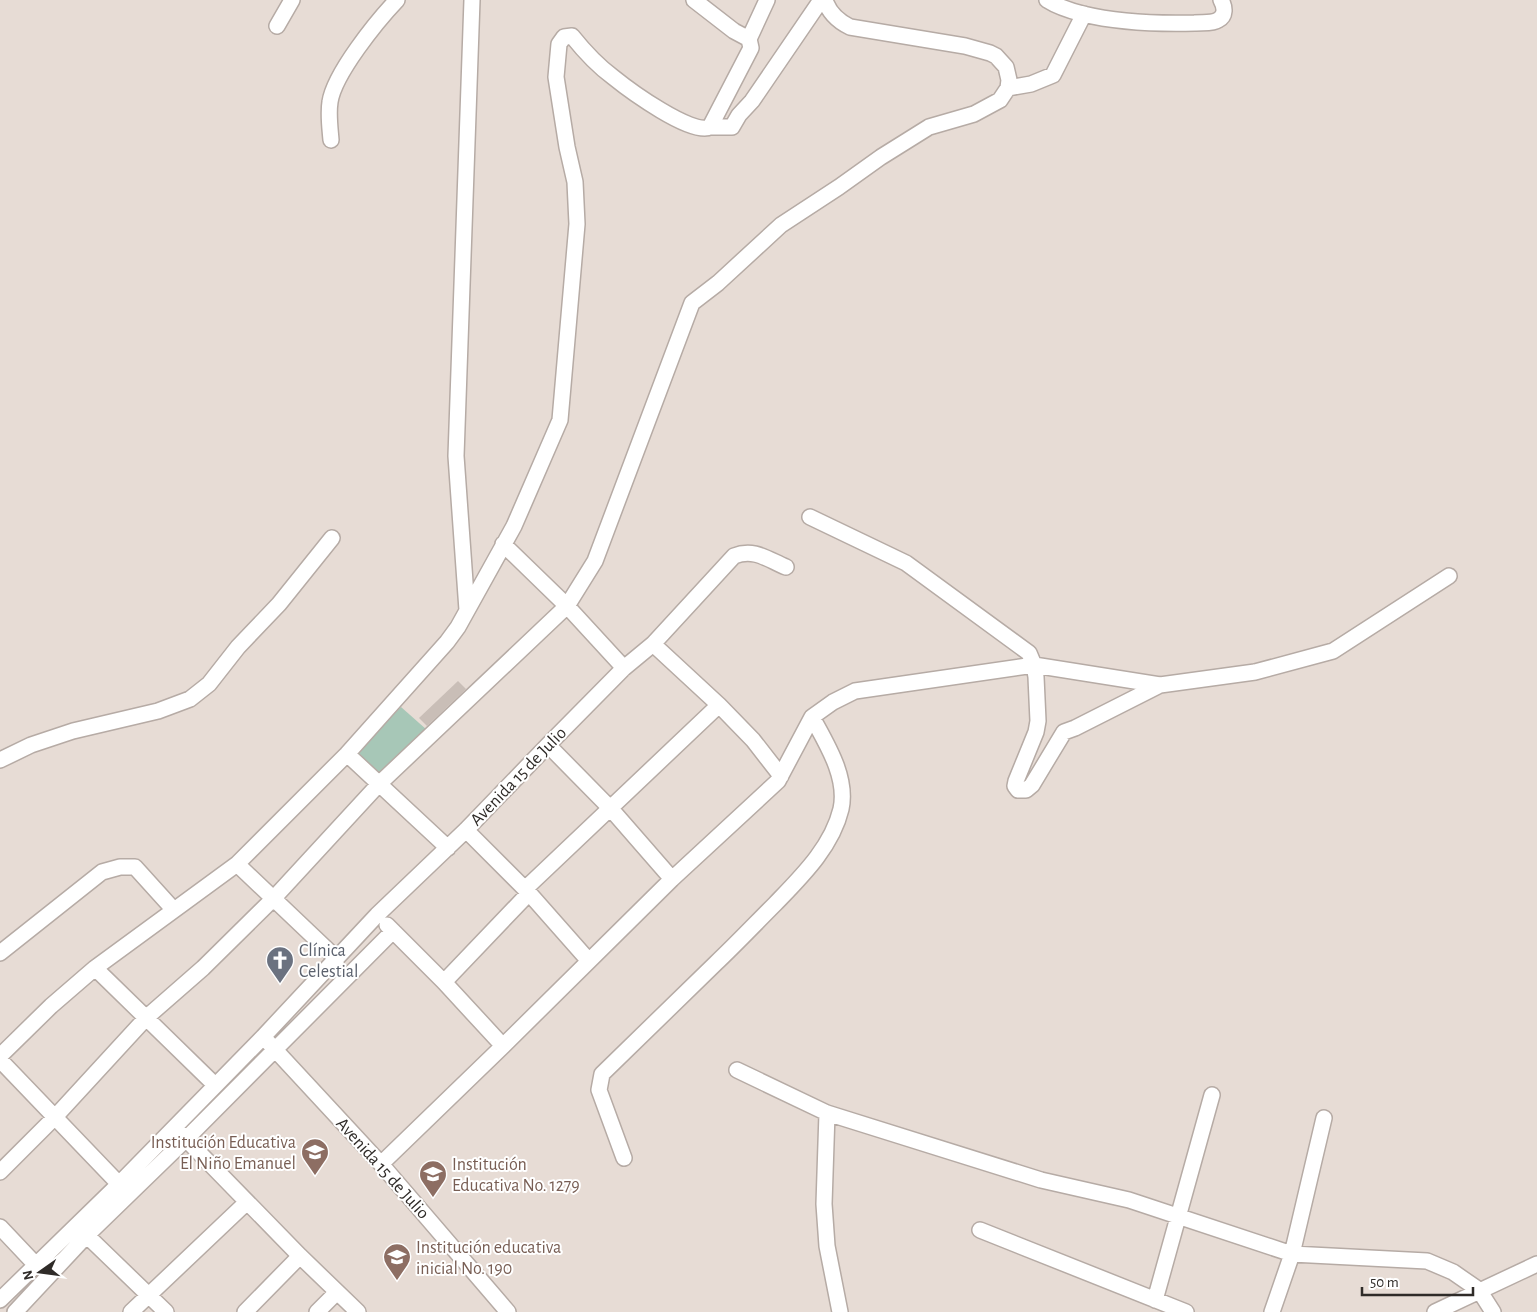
<svg xmlns="http://www.w3.org/2000/svg" width="1537" height="1312" font-family="'Alegreya Sans',sans-serif">
	<rect width="100%" height="100%" fill="#e7dcd5"/>
	<path fill="#a7c7b7" d="M401 707 427 730 380 775 355 751Z"/>
	<path fill="#c9beb7" d="M458 681 466 689 427 726 419 718Z"/>
	<g fill="none" stroke-linecap="round" stroke-linejoin="round">
		<g stroke="#b6aba5" stroke-width="18">
			<path id="minor" d="M1047 0C1058 7 1071 11 1083 14 1120 23 1158 24 1195 23 1202 22 1212 24 1218 20 1226 16 1225 7 1221 0
				M277 26 292 0
				M749 39 767 0
				M1008 88 1031 84 1053 75 1084 14
				M710 127H732L739 115 752 101 821 0
				M331 140C330 128 328 114 330 102 334 74 377 21 397 0
				M810 517 906 563 1029 653 1034 665 1036 677 1038 721 1036 732 1016 781 1015 786 1018 790H1026L1032 785 1064 732 1075 728 1160 685
				M503 544 567 606 624 668
				M467 610 456 456 472 0
				M653 644 719 705 753 740 781 776
				M548 745 611 809 672 879
				M347 754 448 848
				M0 760 31 745 73 731 158 711 190 699 209 684 238 647 279 604 332 538
				M466 830 529 893 589 961
				M237 864 337 959
				M525 889 719 705
				M387 925 444 982 503 1046
				M0 953 102 872 120 867H135L173 909
				M95 968 215 1085
				M444 982 529 893
				M268 1042 381 1164 508 1312
				M0 1056 51 1006 95 968 237 864 347 754 447 642 458 627 514 526 560 420 577 224 575 182 567 147 556 77 559 44 564 37 572 36C584 51 598 66 613 77 629 90 692 136 710 127L751 48 749 39 734 31 694 0
				M0 1060 119 1184
				M737 1070 827 1113 1041 1180 1129 1200 1292 1254 1427 1261 1453 1272 1479 1290 1493 1312
				M827 1113 824 1204 827 1246 840 1312
				M179 1132 300 1256 358 1312
				M624 1158 599 1090 602 1074C640 1037 678 1000 716 963 736 944 755 924 775 904 801 877 832 847 841 809 848 777 826 743 812 717
				M381 1164 503 1046 672 879 778 781 812 717 833 702 855 691 1034 665 1160 685 1255 672 1333 651 1449 576
				M0 1172 55 1117 147 1017 203 968 273 899 379 784 567 606 595 561 692 303 718 283 781 225 839 187 881 157 929 127 974 114 1000 100 1008 88 1009 80 1006 67 996 56 990 53 965 46 850 27C838 21 829 13 825 0
				M0 1227 35 1264
				M79 1228 166 1312
				M980 1230 1186 1312
				M0 1300 119 1184 263 1037 377 915 466 830 548 745 624 668 653 644 734 556C754 548 767 559 786 567
				M1155 1300 1212 1095
				M15 1312 87 1235 186 1139 393 931
				M131 1312 247 1202
				M245 1312 300 1256
				M317 1312 337 1292
				M1272 1312 1292 1254 1324 1118
				M1435 1312 1537 1264"/>
		</g>
		<use href="#minor" stroke="#fff" stroke-width="15"/>
	</g>
	<defs>
		<g id="church-pin" transform="scale(1.4375)"><path d="M0 17L-7.5 6A9.5 9.5 0 1 1 7.5 6Z" fill="#6b7280" stroke="#fff"/><path d="M-1.2-6h2.4v3.5h3.3v2.4h-3.3V6h-2.4V-.1h-3.3v-2.4h3.3Z" fill="#fff"/></g>
		<g id="school-pin" transform="scale(1.4375)"><path d="M0 17L-7.5 6A9.5 9.5 0 1 1 7.5 6Z" fill="#8d6e63" stroke="#fff"/><path d="M0-5L7-2L0 1L-7-2ZM-4 1L0 2.5L4 1V4Q0 6-4 4Z" fill="#fff"/></g>
	</defs>
	<g fill-rule="evenodd">
		<use href="#church-pin" x="280" y="960"/>
		<use href="#school-pin" x="315" y="1152"/>
		<use href="#school-pin" x="433" y="1174"/>
		<use href="#school-pin" x="397" y="1257"/>
	</g>
	<g text-anchor="middle" stroke-width="4" stroke-linejoin="round" paint-order="stroke">
		<g font-size="18" fill="#2f2b28" stroke="#fff">
			<text transform="translate(518 776) rotate(-46)" y="6">Avenida 15 de Julio</text>
			<text transform="translate(383 1168) rotate(48)" y="6">Avenida 15 de Julio</text>
		</g>
		<g font-size="18" fill="#5b616d" stroke="#fff" text-anchor="start">
			<text x="299" y="956">Clínica<tspan x="299" dy="21">Celestial</tspan></text>
		</g>
		<g font-size="18" fill="#785e54" stroke="#fff" text-anchor="start">
			<text x="296" y="1148" text-anchor="end">Institución Educativa<tspan x="296" dy="21">El Niño Emanuel</tspan></text>
			<text x="452" y="1170">Institución<tspan x="452" dy="21">Educativa No. 1279</tspan></text>
			<text x="416" y="1253">Institución educativa<tspan x="416" dy="21">inicial No. 190</tspan></text>
		</g>
	</g>
	<g transform="translate(40 1272) rotate(256)" stroke="#ffffff" stroke-width="4" paint-order="stroke">
	<path d="M0-4L9 19L0 12L-9 19Z" fill="#2f2b28"/>
	<text y="-8" font-size="14" font-weight="bold" text-anchor="middle" fill="#2f2b28">N</text>
	</g>
	<path d="M1362 1287v8h111v-8" fill="none" stroke="#2f2b28" stroke-width="2.5"/>
	<text x="1370" y="1287" font-size="15" fill="#2f2b28" stroke="#ffffff" stroke-width="4" paint-order="stroke">50 m</text>
</svg>
